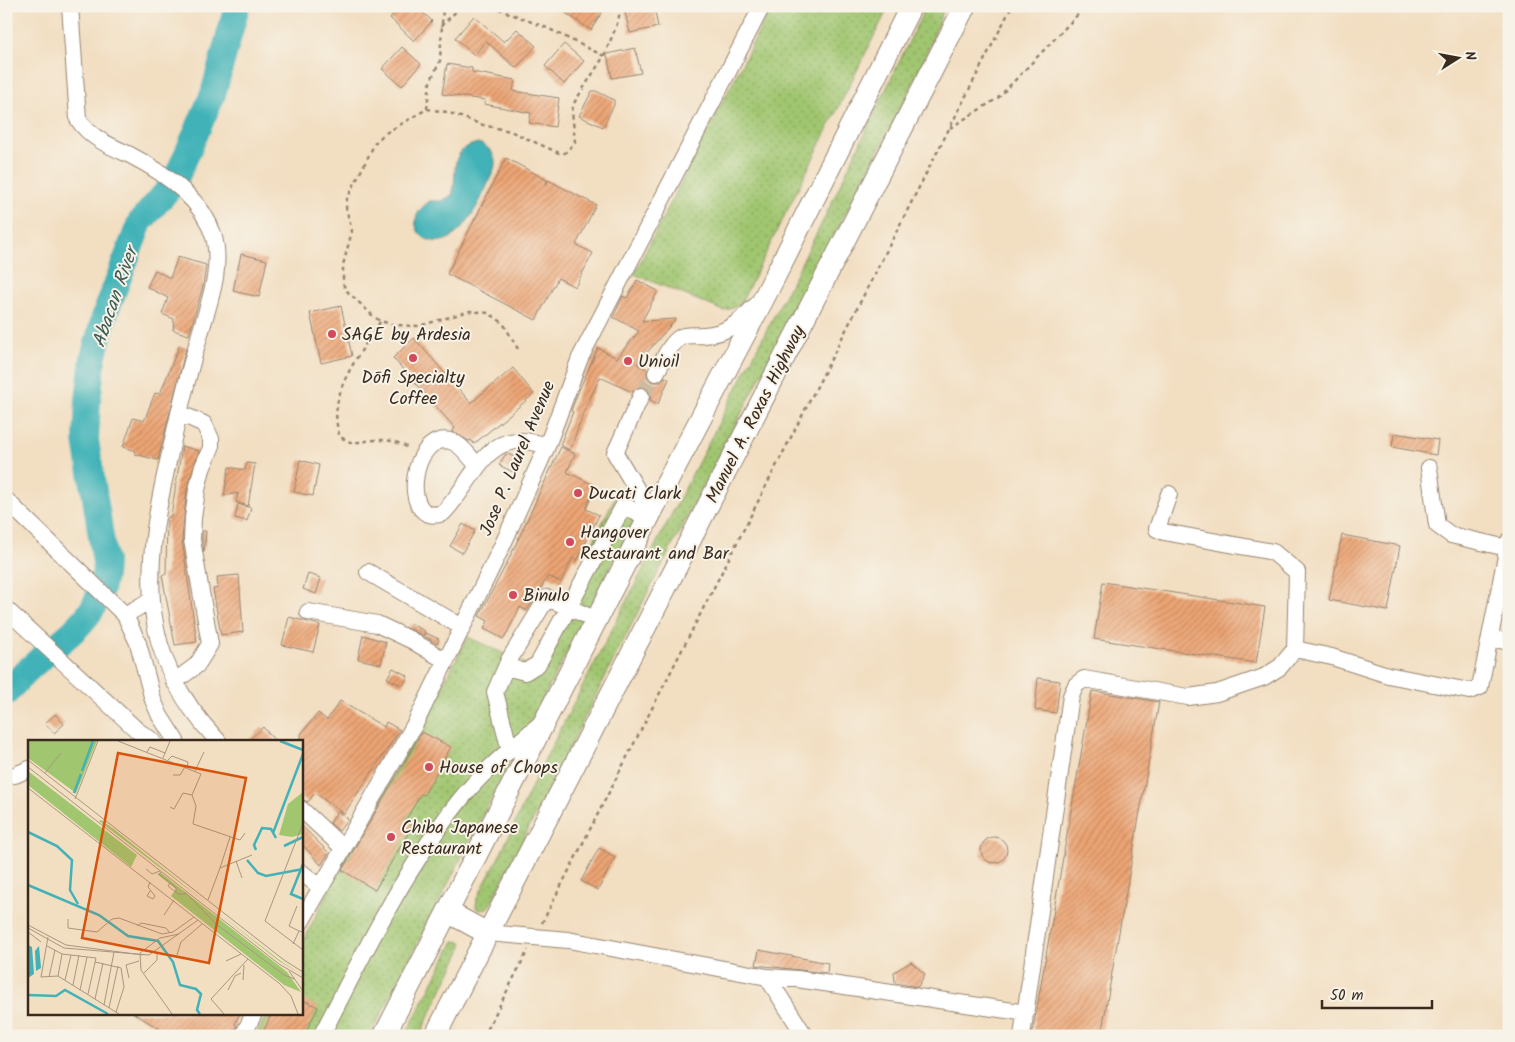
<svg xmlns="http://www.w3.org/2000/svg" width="1515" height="1042" font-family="Kalam,sans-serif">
	<defs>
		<pattern id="grass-dots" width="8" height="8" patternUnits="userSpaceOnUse" patternTransform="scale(1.25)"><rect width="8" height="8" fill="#a0c670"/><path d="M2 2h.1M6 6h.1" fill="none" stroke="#84a15b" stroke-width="1.8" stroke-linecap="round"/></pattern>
		<pattern id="building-hatch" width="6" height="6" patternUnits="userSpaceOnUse" patternTransform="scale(1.25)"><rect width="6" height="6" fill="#eda575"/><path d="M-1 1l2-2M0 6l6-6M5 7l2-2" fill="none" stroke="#c1875f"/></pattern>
	</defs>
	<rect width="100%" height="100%" fill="#f7f3e8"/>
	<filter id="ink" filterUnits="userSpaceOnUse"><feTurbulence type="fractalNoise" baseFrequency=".02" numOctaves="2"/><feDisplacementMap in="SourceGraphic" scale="10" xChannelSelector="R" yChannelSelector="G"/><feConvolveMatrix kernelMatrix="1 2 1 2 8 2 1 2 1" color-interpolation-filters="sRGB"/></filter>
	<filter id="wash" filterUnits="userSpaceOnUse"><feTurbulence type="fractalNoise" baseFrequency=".0096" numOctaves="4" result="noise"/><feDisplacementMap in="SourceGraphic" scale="20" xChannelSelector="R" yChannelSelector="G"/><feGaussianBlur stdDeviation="1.12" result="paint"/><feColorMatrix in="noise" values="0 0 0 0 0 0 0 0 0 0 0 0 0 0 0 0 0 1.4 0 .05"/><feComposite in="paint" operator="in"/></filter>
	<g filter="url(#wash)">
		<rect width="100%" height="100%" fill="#f2dec1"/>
		<path fill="url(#grass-dots)" stroke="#6e7847" d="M772 6H889L740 305 724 311 634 274Z
			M926 6H945L924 60 907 96 647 594 490 905 486 909 478 910 476 907 477 898 501 853 541 767 820 227Z
			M622 493 628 503 634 521 370 1036H256L267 1013H301V945L337 875 419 730 468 637 532 667 615 497Z
			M454 941 462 942V949L419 1036H405Z"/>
		<path fill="#41b2b8" stroke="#3e6e6b" d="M478 143C491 147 499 158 493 172 484 193 472 222 453 236 428 254 397 223 430 201H442L452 195C459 174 446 150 478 143Z"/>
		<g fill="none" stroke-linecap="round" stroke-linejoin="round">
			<path stroke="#41b2b8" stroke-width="26" d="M6 693C14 684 22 675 30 668 67 634 104 618 105 562L86 440 88 400 93 358 105 314 140 222 174 183 213 94 237 6"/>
		</g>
		<g id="blocks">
			<path fill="url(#building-hatch)" d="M401 6H416L432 21 414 41 390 18Z
				M555 6H606L591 30Z
				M631 6H654L658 27 630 33 624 8Z
				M474 16 504 42 517 29 536 46 516 68 486 41 474 55 455 38Z
				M564 44 584 61 564 84 545 66Z
				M402 47 421 64 402 86 382 69Z
				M635 48 641 73 612 78 607 54Z
				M447 64 472 68V72L515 80 513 91 559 98 555 127 529 123 531 113 484 104 485 100 442 94Z
				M592 91H596L614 100V105L603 127 579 116Z
				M506 158 547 180 546 185 548 180 596 205 576 245 593 253 575 287 558 278 536 320 447 274Z
				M241 254 267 260 259 297 233 291Z
				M178 257 206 265 203 286 189 335 173 330 174 319 162 314 168 298 147 287 155 270 170 278Z
				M637 280 658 291 642 321 676 319 637 364 647 369V378L652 382H661L665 377 669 379 658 404 650 400 651 395 646 387 640 386 632 392 600 377 585 409 570 450 560 445 573 412 571 411 578 392 598 348 617 358 639 331 613 317 623 296 627 298Z
				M341 306 352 356 321 363 310 313Z
				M414 338 471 403 513 368 534 394 474 444 471 440 469 441 452 432 455 428 393 358Z
				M179 346 186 348 158 460 135 454 136 451 123 447 133 418 144 421 155 393 160 394Z
				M1394 433 1438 440 1436 455 1392 447Z
				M182 446 199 451 187 488 182 540 197 642 175 645 162 575 166 574 167 518 171 516Z
				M561 447 575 454 567 472 596 486 586 509 599 515 577 561 573 558 561 582 548 576 527 611 520 607 504 639 484 629 488 621 479 616 508 561Z
				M508 454 520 460 513 472 499 465 505 455Z
				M300 460 319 465 313 496 294 492Z
				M247 463 255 464 248 506 236 502 238 493 224 496 229 467 245 470Z
				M238 504 251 508 247 521 235 518Z
				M463 524 475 531 462 553 450 546Z
				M202 531H206L204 552 202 539Z
				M1342 535 1400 546 1388 611 1329 600Z
				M308 574 321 578 316 594 303 589Z
				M239 575 243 632 221 635 213 589 218 588 217 577Z
				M1103 582 1265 607 1256 663 1094 639Z
				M289 617 320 625 313 652 282 645Z
				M411 624 425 631 423 636 409 628Z
				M426 633 439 639 437 644 424 636Z
				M363 635 386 642 381 664 358 659Z
				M393 668 408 676 403 686 387 678Z
				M1038 678 1060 681 1056 713 1035 710Z
				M1092 691 1159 702 1101 1036H1032Z
				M340 701 384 727 386 722 400 730 344 814 315 793 308 802 301 799V734L318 713 327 720Z
				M55 714 64 724 54 733 45 723Z
				M263 727 275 741H248Z
				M422 732 451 747 424 795 421 794 405 821 413 825 375 890 342 870Z
				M338 811 348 819 339 831 330 823Z
				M301 825 329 853 321 865 301 843Z
				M981 850a13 13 0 1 1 26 0a13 13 0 1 1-26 0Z
				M599 848 615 857 598 890 581 881Z
				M759 950 828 963 827 973 756 965Z
				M911 962 925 974 918 987 895 983 894 972Z
				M301 999 318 1007 304 1036H261L272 1013H301Z
				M133 1013H240L235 1024 237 1026 233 1036H172Z"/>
		</g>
	</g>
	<g filter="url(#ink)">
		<use href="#blocks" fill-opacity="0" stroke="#968470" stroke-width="1"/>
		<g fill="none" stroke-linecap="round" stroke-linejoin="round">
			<path stroke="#cdbaa0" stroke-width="16" stroke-dasharray="16 8" stroke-linecap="butt" d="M641 396 656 373"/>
			<g stroke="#968470" stroke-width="18">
				<path id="minor" d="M70 6 78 119C90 138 110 146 130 155 163 172 201 197 213 234 224 269 207 307 198 341 186 381 177 421 168 462 143 571 136 654 218 741
					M656 373C663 361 669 344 681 337 686 334 697 336 704 335 726 334 740 322 754 307
					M641 396 615 453 651 513
					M478 466C471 459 463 446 453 442 411 426 398 529 443 513 478 477 485 424 547 446
					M1429 468 1437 525 1451 535 1507 548
					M1169 494 1157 529 1164 532 1273 552 1297 572 1295 649
					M6 500 125 615 138 643 153 700 160 716 176 741
					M368 572 462 627
					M6 609 138 731 153 741
					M308 612 377 624 411 640 446 661
					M125 615 151 600
					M1490 638 1509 642
					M506 667 525 672 538 664 624 505 648 520
					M174 682 197 665 210 644 192 540 193 518 197 490 202 469 211 448V439L204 424 179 413
					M510 751 495 692 509 660 547 598 597 620
					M15 775 29 769
					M301 809 343 848
					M301 872 320 887
					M301 922 416 722 503 544 547 446 580 358 762 6
					M487 933 568 940 767 977 805 1036
					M767 977 797 979 1026 1013
					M243 1036 254 1013
					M321 1036C363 955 403 871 460 800 483 771 512 748 540 724
					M1022 1036 1071 696 1076 685 1084 679 1188 697 1217 693 1264 677 1280 667 1295 649 1332 657 1388 675 1469 691 1480 687 1509 541"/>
			</g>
			<g stroke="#968470" stroke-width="23">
				<path id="major" d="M448 912 487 933
					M384 1036 651 513 766 294 911 6
					M435 1036 965 6"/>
			</g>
			<path stroke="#968470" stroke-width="2.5" stroke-dasharray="4 4" stroke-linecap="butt" d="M491 6 547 28 604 56
				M441 26 462 6
				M427 109 430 82 440 61 443 6
				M950 128 998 98 1086 6
				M380 322C359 356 325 395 340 437L352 443C373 440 390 436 410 449
				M518 349 503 323 489 313 470 311 419 326 395 325 380 321 372 315 347 291 343 284V265L352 231 346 208 347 199 375 143 384 134 427 109 447 112 483 125 510 131 559 153H565L575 142 572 111 574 103 604 56 616 27 622 6
				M542 923 1012 6
				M484 1036 528 950"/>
			<use href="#minor" stroke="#fff" stroke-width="16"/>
			<use href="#major" stroke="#fff" stroke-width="21"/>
		</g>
	</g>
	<g fill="#d1495b" stroke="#f7f3e8" stroke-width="2">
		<circle cx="332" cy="334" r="5"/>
		<circle cx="413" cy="358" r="5"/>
		<circle cx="628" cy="361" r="5"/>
		<circle cx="578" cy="493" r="5"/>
		<circle cx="570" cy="542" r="5"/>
		<circle cx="513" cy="595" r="5"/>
		<circle cx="429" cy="767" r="5"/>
		<circle cx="391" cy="837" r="5"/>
	</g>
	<g text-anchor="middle" stroke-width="4" stroke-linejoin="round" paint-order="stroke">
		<g font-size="18" fill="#3b2a1e" stroke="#f7f3e8" text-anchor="start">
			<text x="342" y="340">SAGE by Ardesia</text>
			<text x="638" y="367">Unioil</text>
			<text x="413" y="383" text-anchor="middle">Dōfi Specialty<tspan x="413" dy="21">Coffee</tspan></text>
			<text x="588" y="499">Ducati Clark</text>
			<text x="580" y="538">Hangover<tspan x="580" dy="21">Restaurant and Bar</tspan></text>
			<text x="523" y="601">Binulo</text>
			<text x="439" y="773">House of Chops</text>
			<text x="401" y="833">Chiba Japanese<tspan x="401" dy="21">Restaurant</tspan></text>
		</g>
		<g font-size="18" fill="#3b2a1e" stroke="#f7f3e8">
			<text transform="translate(755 414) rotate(-63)" y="6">Manuel A. Roxas Highway</text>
			<text transform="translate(517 458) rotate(-67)" y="6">Jose P. Laurel Avenue</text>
		</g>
		<g font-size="19" font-style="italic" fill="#3d5a54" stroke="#f7f3e8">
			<text transform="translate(114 297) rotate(-71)" y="7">Abacan River</text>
		</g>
	</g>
	<g transform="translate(28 740)">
		<rect width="275" height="275" fill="#f2dec1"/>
		<path d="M0 1H69L48 53 0 18ZM0 31 109 115 103 127 0 45ZM275 52V94L264 97 251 95 260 64ZM73 80 87 90 177 162 71 81ZM133 133 259 232 273 252 256 245 143 156 148 149 129 134ZM180 165 254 222 275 235 251 221Z" fill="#a0c670"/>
		<path d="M0 205 4 207 6 234 0 238ZM11 206 13 228 8 231 7 211Z" fill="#41b2b8"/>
		<path fill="none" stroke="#41b2b8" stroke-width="2.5" d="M252 1 275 10M54 31 65 1M46 53 53 34M0 92 29 106 44 120 42 150 50 164M245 93 275 14M256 106 275 97M228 110 226 105 234 88 243 89 248 98M219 120 230 133 238 136 275 129M275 124 263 154 275 159M0 145 71 175 100 196 130 201 145 222 152 245 168 249 173 254 169 270 172 274M0 255 28 256 37 250 80 274"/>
		<path fill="none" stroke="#a99680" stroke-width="1" d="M90 1 173 34 164 55 168 66 165 84 212 100 217 93M119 12 122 7 137 13M135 18 142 1M0 20 256 220 275 232M140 20 144 16 160 22 159 28M0 27 251 224 275 238M167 31 176 12M17 33 33 13M145 35H152L157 27M0 48 252 244 263 256 270 274M47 59 70 1M142 67 146 69 155 53 164 55M275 83 237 181 275 210M208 121 214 138M192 128 202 97M118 129 124 134 132 131M133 132 131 134 148 148V152M122 142 120 147 127 156 125 159 119 156 122 151M142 143 140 146 150 154H158M157 152 188 184 256 235 267 239M180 160 192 128 224 115M269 166 261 186 271 191M136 175 146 160M40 179V188L69 192 84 179 91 178 134 194 145 192 166 177M0 185 38 205 115 215M109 186 113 183 138 188 142 193M0 188 36 208 121 215 170 180M0 192 13 202M20 197 13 237 30 236 91 274M265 204 271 191 275 192M19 206 34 214 68 218 60 254M149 215 153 202 174 184M198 221 213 214M67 222 93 228 96 247 88 272M261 231 275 251M116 233 129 220V212M30 236 34 214M21 237 27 210M101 238 98 225 111 221M37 240 43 215M215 240 216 225M45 245 51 215M52 250 59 217M200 250 207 236 213 233M67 259 75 223M76 265 86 212M81 268 90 226M144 274 113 230 112 213 132 198 151 194M196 274 183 259 220 219"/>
		<path fill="#d7540e" fill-opacity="0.15" stroke="#d7540e" stroke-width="2.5" d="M90 13 218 38 181 223 54 198Z"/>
		<rect width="275" height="275" fill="none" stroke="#3b2a1e" stroke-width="2.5"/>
	</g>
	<rect width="1515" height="1042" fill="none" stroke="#f7f3e8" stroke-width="25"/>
	<g transform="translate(1458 58) rotate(79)" stroke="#f7f3e8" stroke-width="4" paint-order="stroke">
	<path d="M0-4L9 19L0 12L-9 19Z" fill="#3b2a1e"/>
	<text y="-8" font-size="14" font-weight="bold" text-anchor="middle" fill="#3b2a1e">N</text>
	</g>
	<path d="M1322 1000v8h110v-8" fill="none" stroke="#3b2a1e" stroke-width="2.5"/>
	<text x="1330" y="1000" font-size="15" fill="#3b2a1e" stroke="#f7f3e8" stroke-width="4" paint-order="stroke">50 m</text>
</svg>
